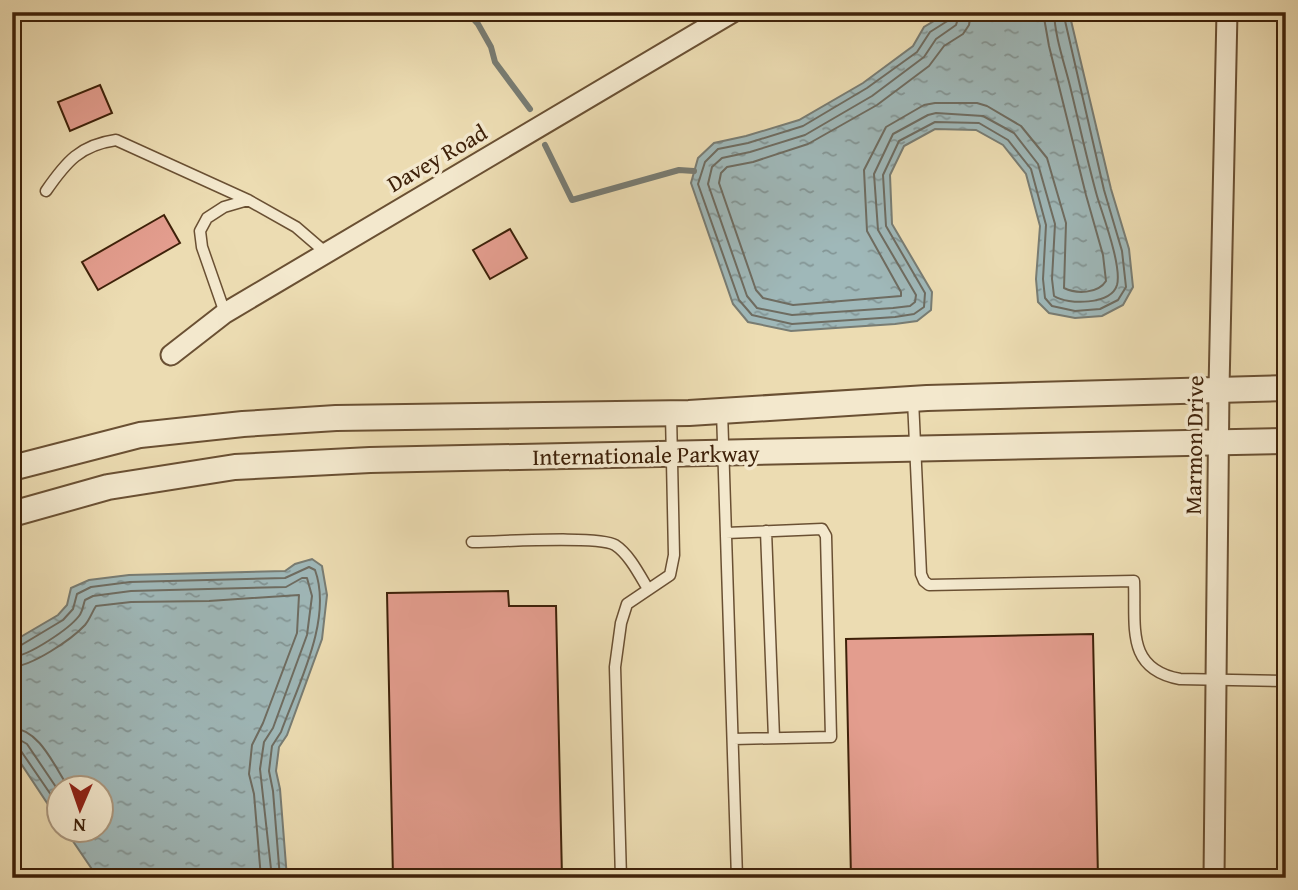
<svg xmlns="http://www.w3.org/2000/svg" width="1298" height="890" font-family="'Gentium Book Plus',serif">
	<defs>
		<pattern id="water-ripples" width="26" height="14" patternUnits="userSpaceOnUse" patternTransform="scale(1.75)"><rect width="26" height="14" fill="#9fb8b9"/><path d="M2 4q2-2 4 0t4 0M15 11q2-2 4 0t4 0" fill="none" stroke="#839595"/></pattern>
	</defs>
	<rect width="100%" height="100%" fill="#ecdcb2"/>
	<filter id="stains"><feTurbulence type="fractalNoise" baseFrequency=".00286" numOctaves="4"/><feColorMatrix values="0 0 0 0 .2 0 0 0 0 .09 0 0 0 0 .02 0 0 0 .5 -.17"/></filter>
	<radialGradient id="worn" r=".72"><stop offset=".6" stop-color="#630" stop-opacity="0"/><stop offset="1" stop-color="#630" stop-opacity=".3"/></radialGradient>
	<path fill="url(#water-ripples)" stroke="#787c73" stroke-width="2" d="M949 12H1069L1111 189 1129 249 1133 287 1123 305 1102 316 1075 318 1049 313 1038 302 1036 279 1040 226 1026 174 1003 145 976 130 935 129 904 146 890 175 892 224 932 292 931 310 917 321 895 324 791 331 748 322 733 304 691 183 698 158 714 143 746 136 799 120 863 83 913 46 924 27Z
		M312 559 322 566 327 595 322 639 287 735 279 747 276 771 280 789 287 878H98L66 831 102 830V788H60L59 821 12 750V642L58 615 67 605 71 588 89 580 129 575 285 571 295 564Z"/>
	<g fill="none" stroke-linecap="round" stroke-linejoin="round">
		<path stroke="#6e6c61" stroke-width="2" d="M952 12 949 20 930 32 917 52 867 88 803 126 748 143 718 149 705 162 698 184 739 300 752 315 792 324 895 317 914 314 924 307 925 293 886 226 883 175 899 141 935 122 979 123 1008 140 1031 169 1046 225 1043 279 1045 298 1052 306 1075 311 1100 309 1118 300 1126 287 1122 251 1104 190 1063 12
			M960 12 956 25 936 39 924 57 872 96 805 135 750 152 722 158 712 167 708 184 747 296 757 308 792 315 893 308 910 306 915 302 916 295 878 230 874 174 893 134 928 115 936 113 983 116 1014 133 1038 164 1055 224 1052 279 1054 296C1068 305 1111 305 1117 285 1122 266 1103 216 1097 196 1087 160 1079 123 1070 86 1064 62 1055 37 1054 12
			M971 12 969 25 963 34 944 46 929 66 877 105 808 144 753 162 727 167 721 173 719 183 756 290 763 298 793 305 901 296V292L867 231 864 170 886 127 924 105 935 103H977L987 106 1021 126 1047 158 1066 223 1064 288C1076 294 1098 294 1106 281L1103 255 1086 195 1049 46 1043 12
			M12 648 18 647 63 620 73 609 77 594 91 587 130 582 285 578 309 567 315 570C333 619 298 685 281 732L272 746 269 771 273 791 280 878
			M12 657C29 656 69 629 79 616 83 611 83 605 85 600L93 596 131 591 286 587 302 578H307L312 596 307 635 273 728 264 742 260 769 272 878
			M12 667C32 666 71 640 85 625 90 619 92 612 96 606L131 602 209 601 299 595 297 633 263 723 252 745 249 774 254 794 261 878
			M12 728C40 729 55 768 69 788
			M12 739 20 740 27 744 60 793
			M12 748 21 751 60 808"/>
		<path stroke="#787c73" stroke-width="6" d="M467 12 478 24 491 47 495 62 530 109
			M545 145 572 200 679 170 694 171"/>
	</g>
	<path fill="#e39d8e" stroke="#3e2109" stroke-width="2" d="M100 85 112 113 70 131 58 102Z
		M164 215 180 243 98 290 82 262Z
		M510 229 527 258 490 279 473 250Z
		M508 591 509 606H556L562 878H393L387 593Z
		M1093 634 1098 878H851L846 639Z"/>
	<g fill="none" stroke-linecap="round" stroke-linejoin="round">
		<g stroke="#6a5033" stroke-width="13">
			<path id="service" d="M46 191C66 162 80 145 116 140L248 200 296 227 325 252
				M225 313 202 247 200 231 207 218 224 207 248 200
				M913 400 921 574 924 581 929 585 1134 581C1136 626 1125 669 1180 679L1286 681
				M722 411 737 878
				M766 531 774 738
				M726 533 822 529 826 536 831 737 733 739
				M472 542C497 542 599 535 615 545 629 554 639 574 648 589
				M621 878 615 667 621 623 627 604 670 575 674 555 671 414"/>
		</g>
		<g stroke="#6a5033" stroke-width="23">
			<path id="minor" d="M171 355 225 313 733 12
				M1214 878 1219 389 1227 12"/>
		</g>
		<g stroke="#6a5033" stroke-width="28">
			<path id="tertiary" d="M12 468 140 435 243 424 336 418 689 413 927 398 1286 388
				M12 514 108 487 235 467 370 460 1286 441"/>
		</g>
		<use href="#service" stroke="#f3e8cd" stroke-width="10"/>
		<use href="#minor" stroke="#f3e8cd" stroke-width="19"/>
		<use href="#tertiary" stroke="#f3e8cd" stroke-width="24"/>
	</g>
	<g text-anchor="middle" stroke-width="7" stroke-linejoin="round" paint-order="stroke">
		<g font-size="23" fill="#3e2109" stroke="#f3e8cd">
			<text transform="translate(437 158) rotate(-30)" y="8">Davey Road</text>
			<text transform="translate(1194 445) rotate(-89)" y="8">Marmon Drive</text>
			<text transform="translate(646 455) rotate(-1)" y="8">Internationale Parkway</text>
		</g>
	</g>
	<rect width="1298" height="890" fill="none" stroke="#ecdcb2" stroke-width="42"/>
	<rect x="14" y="14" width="1270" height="862" fill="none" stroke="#3e2109" stroke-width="3.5"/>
	<rect x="21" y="21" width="1256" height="848" fill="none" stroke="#3e2109" stroke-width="2"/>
	<g transform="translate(80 809) rotate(182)"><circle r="33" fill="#f3e8cd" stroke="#ab987f" stroke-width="2"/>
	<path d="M0-5L12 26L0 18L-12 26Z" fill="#8f2418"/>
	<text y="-10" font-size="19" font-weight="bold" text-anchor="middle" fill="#3e2109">N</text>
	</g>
	<rect width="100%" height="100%" filter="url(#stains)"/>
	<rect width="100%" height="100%" fill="url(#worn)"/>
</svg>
